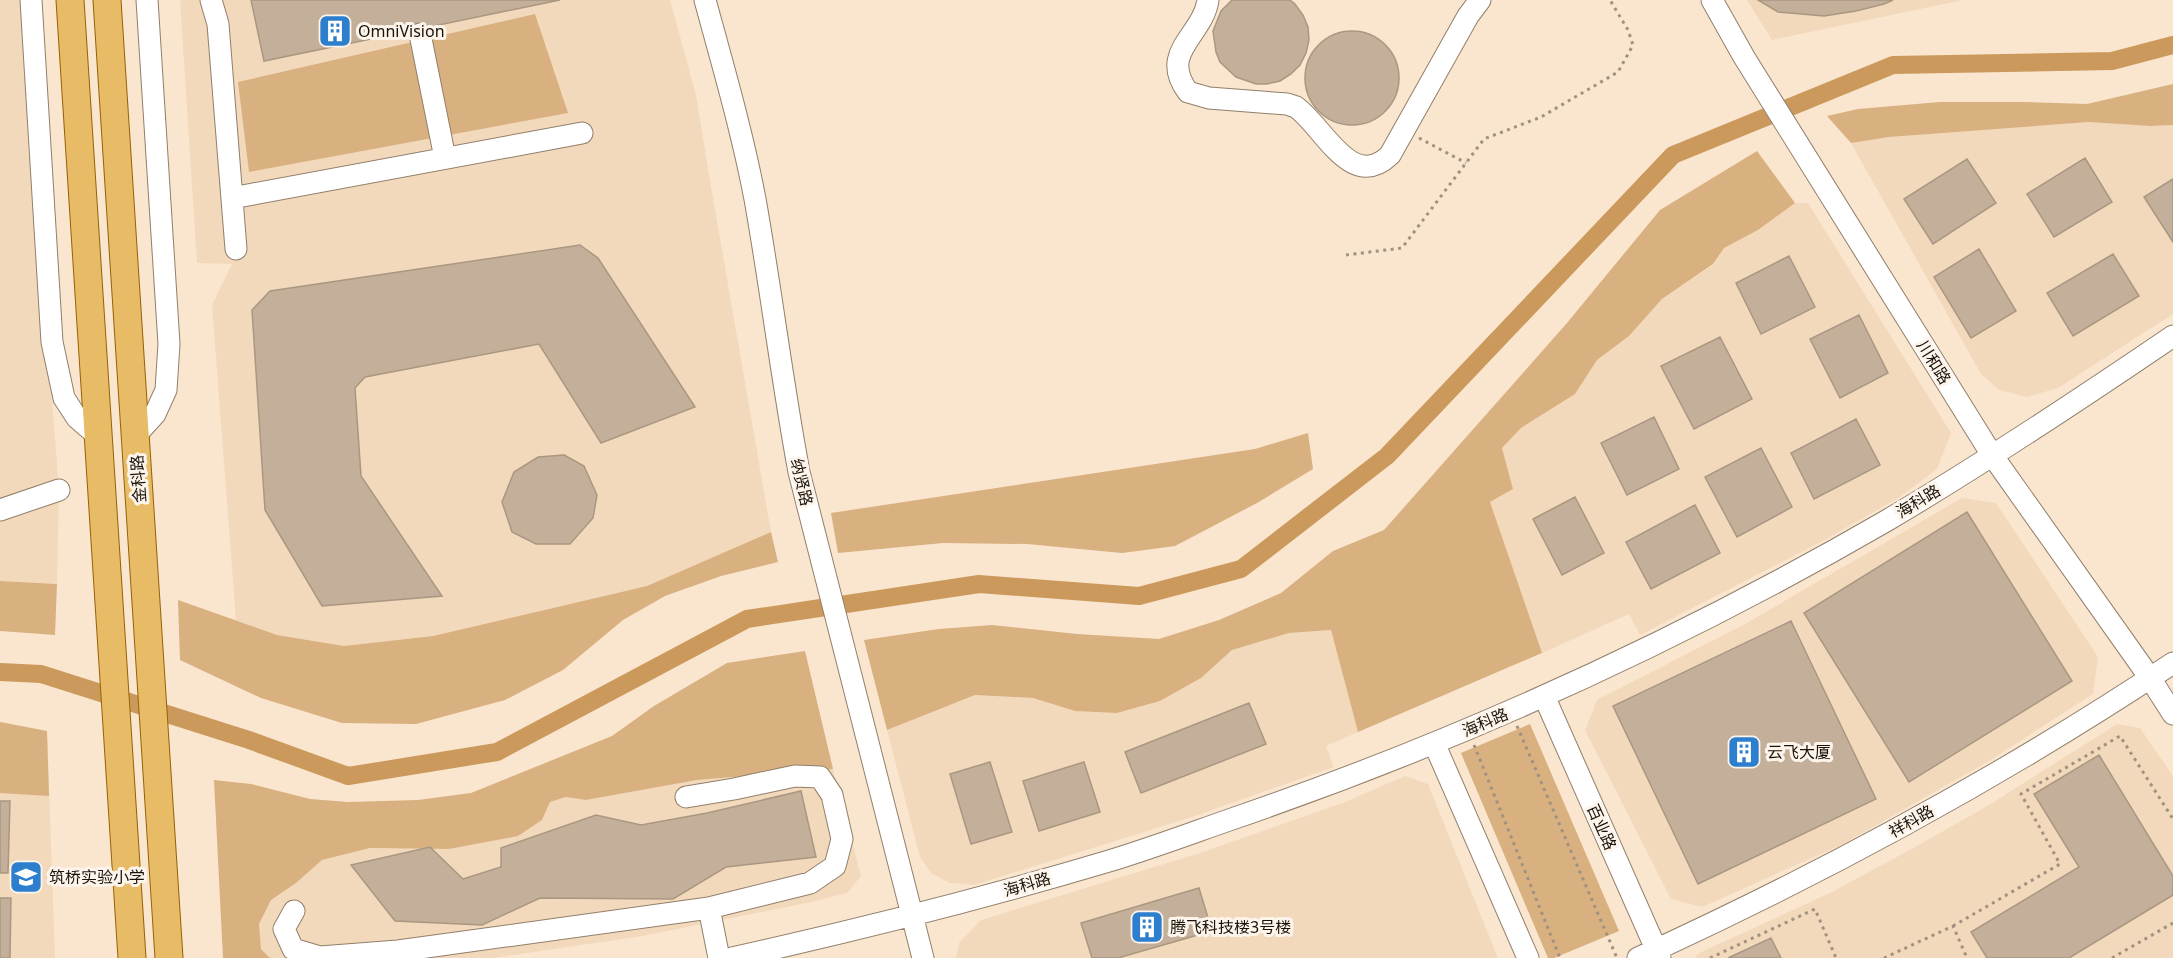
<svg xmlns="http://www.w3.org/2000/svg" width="2173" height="958" font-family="'Noto Sans','Noto Sans SC',sans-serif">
	<rect width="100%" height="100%" fill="#fae5ce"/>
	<path fill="#f3d9bc" d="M0 0H21L59 490 57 584 0 581Z
		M180 0H670L696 95 709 175 771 532 647 586 433 636 344 646 277 635 236 620 212 305 232 264 197 263Z
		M1747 0H1963L1772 40Z
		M2089 122 2150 126 2173 125V314L2058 388 2027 397 1999 390 1981 374 1851 143 1889 137Z
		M1795 203H1808L1951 433 1937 469 1900 497 1819 543 1640 635 1629 614 1542 653 1490 502 1513 489 1502 448 1521 428 1575 394 1597 360 1629 336 1662 299 1713 265 1724 248 1758 230Z
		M1962 498 1996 503 2098 657 2093 694 1989 761 1843 844 1702 907 1671 899 1585 730 1597 700 1745 624Z
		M1331 630 1358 732 1326 746 1334 767 1192 817 974 885 950 883 931 873 920 857 887 730 975 695 1033 698 1075 711 1117 713 1160 701 1201 678 1232 650 1289 633Z
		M0 722 47 731 55 958H0Z
		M2117 724 2140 728 2173 776V958H1696L1697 954 1830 893 1917 846 1984 808Z
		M833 769 861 876 847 893 811 902 643 936 493 958H270L261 949 259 924 271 900 296 883 322 860 370 848 449 849 517 836 542 820 550 802 566 797 586 800 697 780Z
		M1405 776 1428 784 1498 958H956L959 943 981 920 1200 853 1345 802Z"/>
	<path fill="#d9b07f" d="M535 14 568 113 249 172 238 82Z
		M2173 84V125L2150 126 2089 122 1889 137 1851 143 1827 116 1858 109 1940 102H2023L2087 104Z
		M1757 151 1795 203 1758 230 1724 248 1713 264 1662 299 1629 336 1597 360 1575 394 1521 428 1502 448 1513 489 1490 502 1542 653 1358 732 1331 630 1289 633 1232 650 1201 678 1160 701 1117 713 1075 711 1033 698 975 695 887 730 864 640 939 629 992 625 1077 634 1159 639 1219 620 1281 593 1333 551 1384 530 1567 323 1660 210Z
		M1308 433 1313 469 1257 503 1175 546 1122 553 1027 544 943 543 838 553 831 513 1255 449Z
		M771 532 778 562 721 576 665 596 623 620 563 670 505 700 416 724 342 723 261 698 180 660 178 600 277 635 344 646 433 636 647 586Z
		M0 581 57 584 55 635 0 631Z
		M805 651 833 769 697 780 586 800 566 797 550 802 542 820 518 836 449 849 370 848 322 860 296 883 271 900 259 924 261 949 270 958H223L214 780 251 784 310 799 348 802 418 800 471 793 612 736 654 706 727 663Z
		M0 722 47 731 49 796 0 793Z
		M1530 724 1619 931 1554 958H1548L1461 753Z"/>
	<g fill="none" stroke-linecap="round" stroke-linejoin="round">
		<path stroke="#cb995c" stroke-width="18" d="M0 672 41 674 249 740 348 776 497 752 747 619 979 584 1139 596 1241 569 1387 456 1673 155 1893 65 2112 61 2173 45"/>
	</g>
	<path fill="#c4b09a" stroke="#aa9781" stroke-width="1.5" d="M251 0H560L264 61Z
		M1232 0H1290L1295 4 1303 15 1308 27 1309 40 1306 53 1300 65 1291 74 1280 81 1267 84H1256L1236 77 1220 62 1216 52 1213 31 1221 11Z
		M1758 0H1893L1884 4 1856 11 1824 16 1778 12Z
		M1305 78a47 47 0 1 1 94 0a47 47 0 1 1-94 0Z
		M2085 158 2112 202 2054 237 2027 194Z
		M1967 159 1996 203 1933 244 1904 199Z
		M2173 179V242L2144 197Z
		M580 245 598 258 695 407 601 443 539 344 365 377 355 388 361 476 442 596 322 606 265 510 252 310 270 291Z
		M1979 249 2016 311 1971 338 1934 277Z
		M2113 254 2139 296 2073 336 2047 293Z
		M1789 256 1815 307 1761 334 1736 283Z
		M1859 315 1888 373 1840 398 1810 339Z
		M1720 337 1752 399 1694 429 1661 366Z
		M1654 417 1679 469 1627 495 1601 443Z
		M1856 419 1880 465 1814 499 1791 453Z
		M1761 448 1792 507 1737 537 1705 477Z
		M564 455 584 466 597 495 593 518 570 544H536L512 532 502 502 514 472 538 457Z
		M1575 497 1604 553 1562 575 1533 519Z
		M1695 505 1720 553 1651 589 1626 542Z
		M1967 512 2072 681 1909 782 1804 613Z
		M1791 621 1876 799 1698 884 1613 706Z
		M1249 703 1266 744 1141 793 1125 752Z
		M2099 755 2173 876V895L2069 958H1987L1971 932 2079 867 2034 794Z
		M990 762 1012 832 971 844 950 774Z
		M1084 762 1100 812 1039 831 1023 781Z
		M801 791 816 857 726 867 673 899 540 898 482 925 395 921 351 865 430 847 463 879 501 867V848L596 815 641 825 707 813Z
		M0 801H10L8 873H0Z
		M1199 888 1212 931 1118 958H1092L1081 923Z
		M0 898H11L10 958H0Z
		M1771 938 1781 958H1728Z"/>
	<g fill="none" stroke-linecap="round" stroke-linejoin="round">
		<g stroke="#917f6a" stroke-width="23">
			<path id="minor" d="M31 0 52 342 64 398 77 418 98 436
				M211 0 218 24 236 249
				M705 0C723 66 742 131 755 199 771 289 782 381 799 472L923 958
				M1208 0C1203 36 1158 52 1188 92L1209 98 1287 104 1296 107C1324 127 1351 192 1390 155L1468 16 1480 0
				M1712 0 1744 57 1992 455 2150 678 2173 714
				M420 34 445 158
				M232 198 582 133
				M136 435 155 414 166 390 169 344 147 0
				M0 510 59 490
				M1544 696 1660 958
				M1434 743 1528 958
				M686 797 734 789 795 776 820 777 832 795 842 839 835 866 810 883 709 908 719 958
				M294 911 284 929 293 949 320 957 398 951 709 908
				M732 958C858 930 985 898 1109 861 1149 849 1189 834 1229 820 1457 742 1677 642 1886 521 1984 463 2079 400 2173 336
				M1638 958C1824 873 2003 776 2173 663"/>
		</g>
		<g stroke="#966204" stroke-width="29">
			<path id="major" d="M70 0 132 958
				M107 0 169 958"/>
		</g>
		<path stroke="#a09180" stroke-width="3" stroke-dasharray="3 4.5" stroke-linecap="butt" d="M1419 138 1466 163
			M1346 255 1402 248 1484 139 1541 117 1618 72 1633 45 1628 30 1610 0
			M1517 726 1617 958
			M1474 745 1560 958
			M1953 926 2060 864 2021 794 2120 736 2173 819
			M1710 958 1815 909 1836 958
			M1884 958 1953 926 1967 958
			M2112 958 2173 923"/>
		<use href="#minor" stroke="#fff" stroke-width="21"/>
		<use href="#major" stroke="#e8bb66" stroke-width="27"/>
	</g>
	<defs>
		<g id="building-square" transform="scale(1.725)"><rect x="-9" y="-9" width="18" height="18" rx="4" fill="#2d7fce" stroke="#fdf5eb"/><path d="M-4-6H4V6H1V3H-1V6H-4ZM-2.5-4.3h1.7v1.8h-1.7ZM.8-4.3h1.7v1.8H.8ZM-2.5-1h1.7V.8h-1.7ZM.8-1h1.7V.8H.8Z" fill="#fff"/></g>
		<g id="school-square" transform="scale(1.725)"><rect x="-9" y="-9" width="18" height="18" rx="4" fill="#2d7fce" stroke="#fdf5eb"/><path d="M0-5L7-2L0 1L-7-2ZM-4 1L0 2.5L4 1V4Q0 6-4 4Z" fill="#fff"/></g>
	</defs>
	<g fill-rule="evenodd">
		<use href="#building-square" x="335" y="31"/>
		<use href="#building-square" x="1744" y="752"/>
		<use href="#school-square" x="26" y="877"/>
		<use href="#building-square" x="1147" y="927"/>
	</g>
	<g text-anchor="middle" stroke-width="6" stroke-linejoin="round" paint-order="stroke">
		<g font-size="16" fill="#19130a" stroke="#fdf5eb" text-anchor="start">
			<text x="358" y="37">OmniVision</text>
			<text x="1767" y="758">云飞大厦</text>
			<text x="49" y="883">筑桥实验小学</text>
			<text x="1170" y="933">腾飞科技楼3号楼</text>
		</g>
		<g font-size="16" fill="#19130a" stroke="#fdf5eb">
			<text transform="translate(1934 362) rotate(58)" y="6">川和路</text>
			<text transform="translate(138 479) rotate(-94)" y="6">金科路</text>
			<text transform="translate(802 482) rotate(77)" y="6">纳贤路</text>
			<text transform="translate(1918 501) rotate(-31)" y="6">海科路</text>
			<text transform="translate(1485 722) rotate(-23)" y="6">海科路</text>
			<text transform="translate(1911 821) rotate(-29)" y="6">祥科路</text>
			<text transform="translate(1602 827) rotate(66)" y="6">百业路</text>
			<text transform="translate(1027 884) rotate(-16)" y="6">海科路</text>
		</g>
	</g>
</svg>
